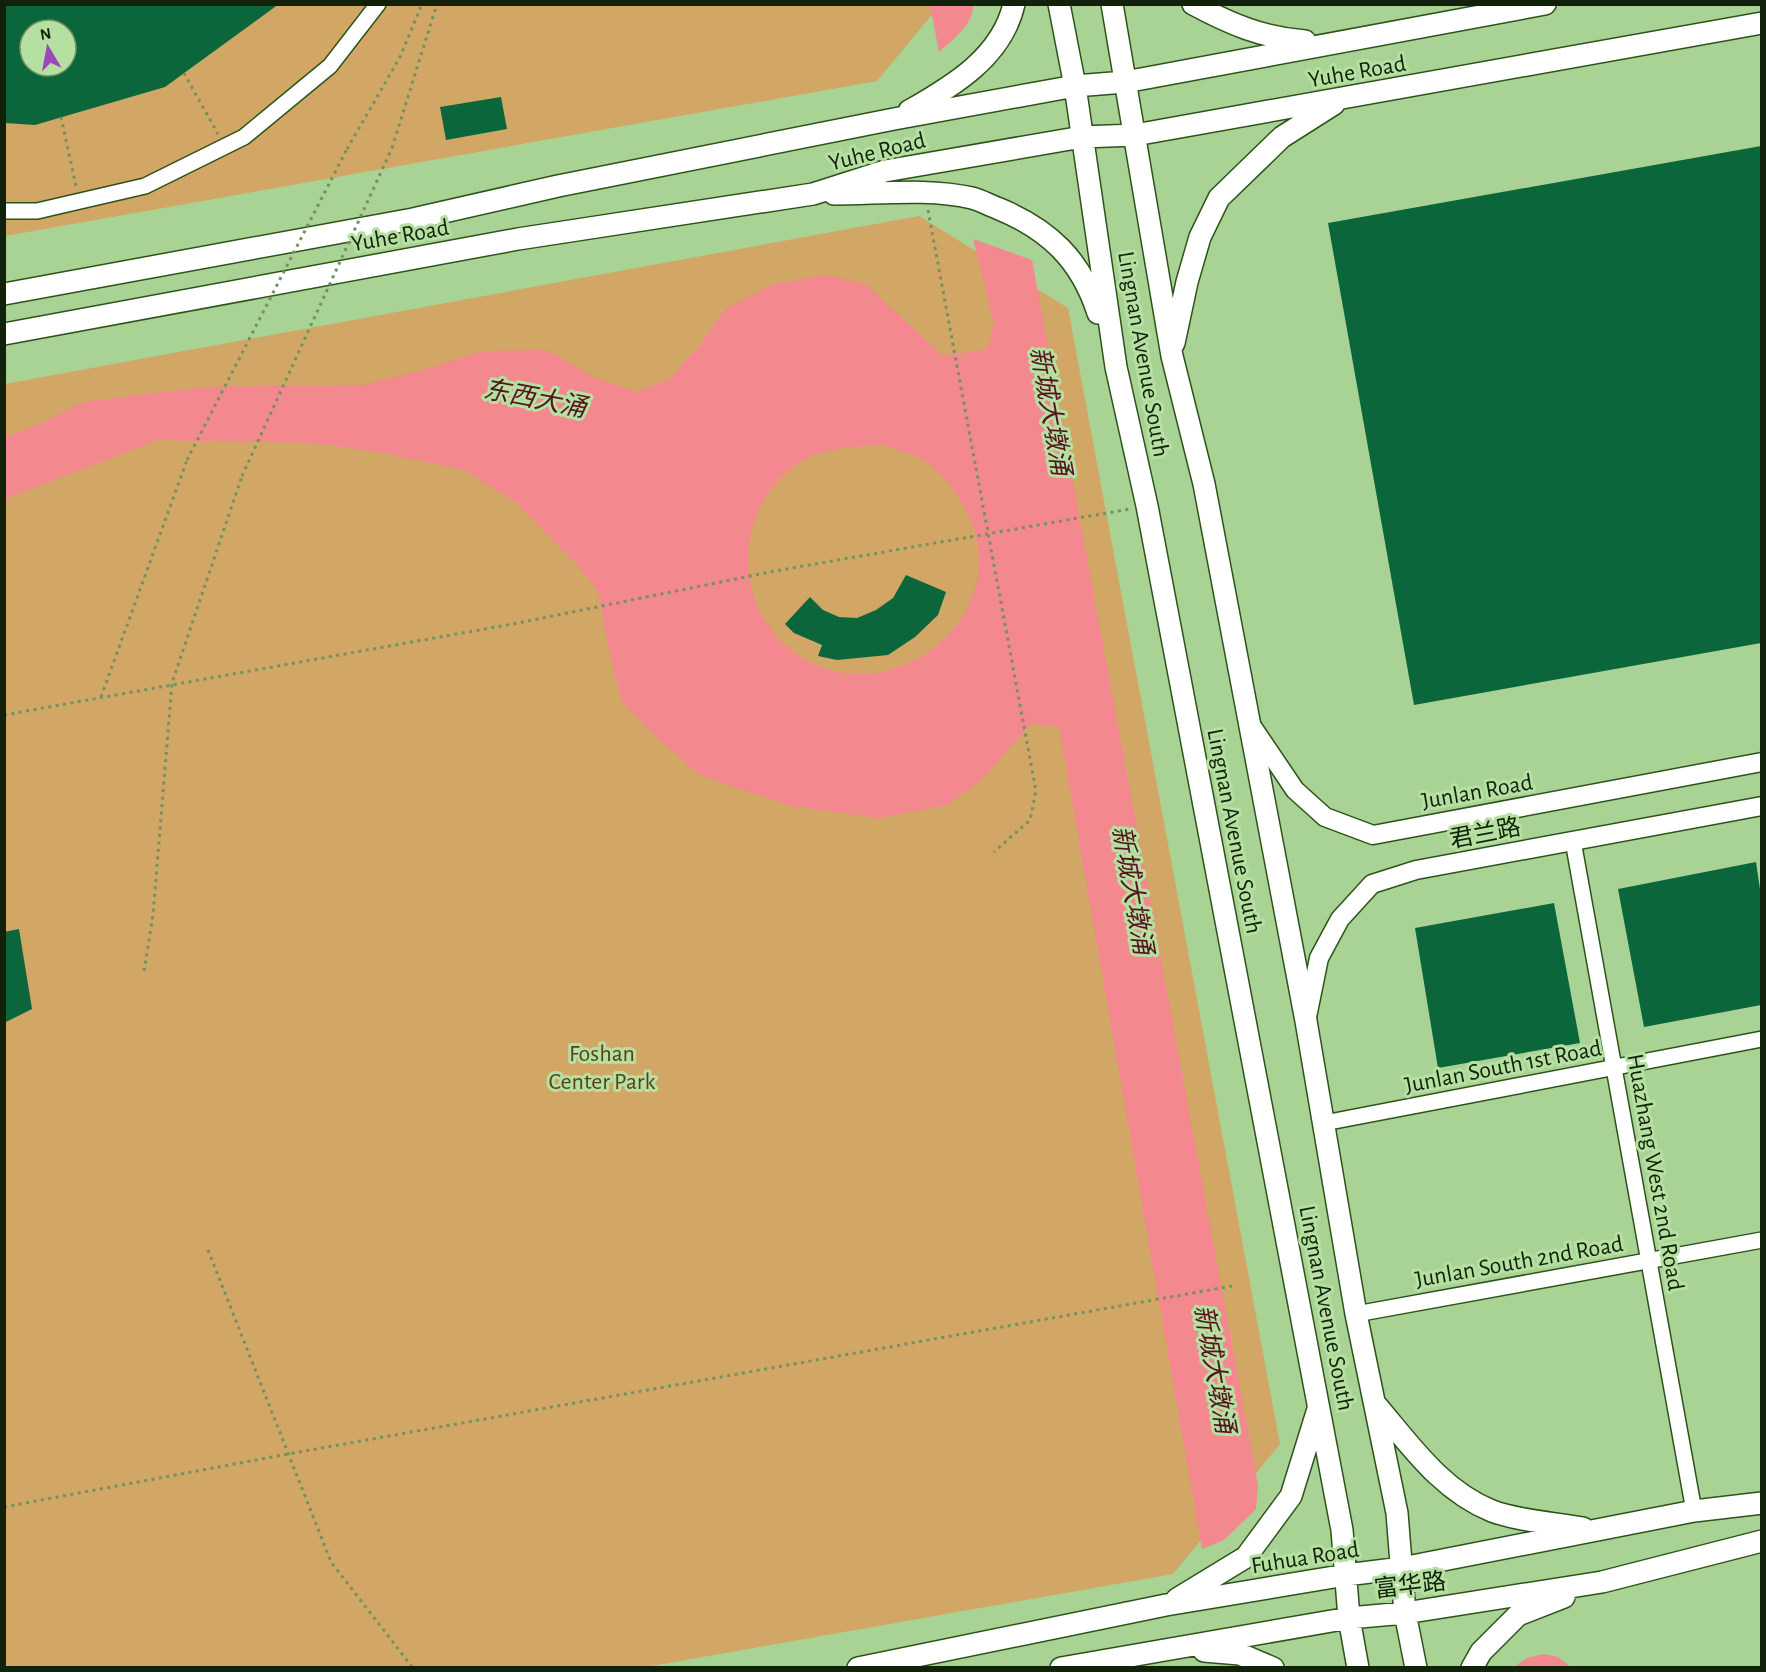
<svg xmlns="http://www.w3.org/2000/svg" width="1766" height="1672" font-family="'Alegreya Sans','Noto Sans SC',sans-serif">
	<rect width="100%" height="100%" fill="#a8d395"/>
	<path fill="#d2a664" fill-rule="evenodd" d="M5 5H940L877 81 5 236ZM30 30H66V66H30Z
		M919 216 1068 308 1280 1444 1173 1574 646 1667 5 1668V384Z"/>
	<path fill="#f3888f" fill-rule="evenodd" d="M930 5H973C974 24 952 40 939 52Z
		M973 239 1032 260 1258 1485 1256 1509 1224 1540 1202 1549 1059 726 1031 724 979 782 947 805 878 818 791 806 700 775 655 736 622 702 608 647 598 591 577 565 514 501 464 470 378 452 314 443 158 440 5 499V437L43 423 83 402 203 387 363 385 420 371 483 351 547 350 595 378 638 392 670 378 698 348 725 309 771 285 827 275 865 284 943 356 987 349 994 324ZM882 445C894 450 910 453 921 459 939 470 953 487 963 505 1028 615 879 731 783 643 774 636 768 624 761 614 756 607 754 598 752 589 740 545 757 492 796 465 822 447 852 447 882 445Z
		M1543 1654 1558 1657 1571 1667H1514L1527 1658Z"/>
	<path fill="#0c663c" fill-rule="evenodd" d="M4 4H279L165 87 35 125 4 123ZM30 30H66V66H30Z
		M501 97 507 129 446 140 440 107Z
		M1761 146V643L1414 705 1328 223Z
		M906 575 946 592 938 615 915 637 888 655 837 660 818 656 822 645 794 633 785 624 810 597 823 610 839 617 857 618 876 610 893 598Z
		M1756 862 1761 896V1005L1644 1027 1618 889Z
		M1554 903 1580 1043 1438 1068 1415 928Z
		M19 929 32 1009 4 1023V932Z"/>
	<g fill="none" stroke-linecap="round" stroke-linejoin="round">
		<g stroke="#2e531a" stroke-width="18">
			<path id="minor" d="M4 211H37L145 186 244 137 330 66 378 4
				M1573 841 1694 1511
				M1324 1123 1762 1039
				M1356 1314 1762 1240"/>
		</g>
		<g stroke="#2e531a" stroke-width="21">
			<path id="tertiary" d="M1251 725 1295 790 1325 817 1373 835 1762 762
				M1307 1017 1319 958 1340 919 1372 884 1416 870 1762 806"/>
		</g>
		<g stroke="#2e531a" stroke-width="24">
			<path id="secondary" d="M1059 4 1075 86 1116 367 1147 506 1342 1530 1349 1618 1358 1668
				M1112 4 1172 356 1204 484 1306 1021 1356 1314 1397 1513 1405 1613 1416 1668
				M1193 4C1230 24 1263 38 1305 41
				M909 111C953 86 1002 57 1014 4
				M834 194C879 194 928 188 972 198 980 200 989 205 997 208 1049 229 1081 260 1098 313
				M4 294 413 219 558 186 894 119 1075 86 1125 82 1545 4
				M4 334 518 239 813 194 885 171 1082 137 1135 135 1762 23
				M1174 343 1187 282 1200 237 1219 198 1282 137 1334 104
				M1377 1406C1411 1446 1442 1491 1492 1511 1518 1521 1556 1523 1583 1528
				M1177 1599 1246 1557 1291 1496 1318 1409
				M1204 1651 1240 1654 1273 1668
				M858 1668 1166 1605 1346 1575 1402 1568 1694 1511 1762 1503
				M1061 1668 1349 1618 1405 1613 1602 1582 1762 1541
				M1472 1668 1481 1652 1518 1615 1564 1597"/>
		</g>
		<path stroke="#719262" stroke-width="3" stroke-dasharray="3 4.5" stroke-linecap="butt" d="M184 73 218 134
			M61 117 76 186
			M392 148 437 4
			M347 149 400 57 422 4
			M928 210 1036 791 1030 820 994 852
			M101 697 187 460
			M4 715 518 623 775 571 1130 509
			M144 971 153 915 172 683 242 476
			M208 1250 331 1562 413 1668
			M4 1507 288 1454 1232 1286"/>
		<use href="#minor" stroke="#fff" stroke-width="15"/>
		<use href="#tertiary" stroke="#fff" stroke-width="18"/>
		<use href="#secondary" stroke="#fff" stroke-width="21"/>
		<path stroke="#719262" stroke-width="3" stroke-dasharray="3 4.5" stroke-linecap="butt" d="M187 460 347 149
			M242 476 392 148"/>
	</g>
	<g text-anchor="middle" stroke-width="6" stroke-linejoin="round" paint-order="stroke">
		<g font-size="24" fill="#12220a" stroke="#b5e0a2">
			<text transform="translate(1357 71) rotate(-10)" y="8">Yuhe Road</text>
			<text transform="translate(877 151) rotate(-14)" y="8">Yuhe Road</text>
			<text transform="translate(400 235) rotate(-10)" y="8">Yuhe Road</text>
			<text transform="translate(1144 354) rotate(80)" y="8">Lingnan Avenue South</text>
			<text transform="translate(1477 791) rotate(-10)" y="8">Junlan Road</text>
			<text transform="translate(1235 831) rotate(79)" y="8">Lingnan Avenue South</text>
			<text transform="translate(1485 833) rotate(-11)" y="8">君兰路</text>
			<text transform="translate(1503 1066) rotate(-11)" y="8">Junlan South 1st Road</text>
			<text transform="translate(1656 1172) rotate(80)" y="8">Huazhang West 2nd Road</text>
			<text transform="translate(1519 1261) rotate(-10)" y="8">Junlan South 2nd Road</text>
			<text transform="translate(1327 1308) rotate(79)" y="8">Lingnan Avenue South</text>
			<text transform="translate(1305 1557) rotate(-9)" y="8">Fuhua Road</text>
			<text transform="translate(1410 1585) rotate(-7)" y="8">富华路</text>
		</g>
		<g font-size="24" fill="#594019" stroke="#b5e0a2">
			<text x="602" y="1061">Foshan<tspan x="602" dy="28">Center Park</tspan></text>
		</g>
		<g font-size="26" font-style="italic" fill="#56141e" stroke="#b5e0a2">
			<text transform="translate(535 398) rotate(11)" y="9">东西大涌</text>
			<text transform="translate(1051 411) rotate(80)" y="9">新城大墩涌</text>
			<text transform="translate(1133 890) rotate(80)" y="9">新城大墩涌</text>
			<text transform="translate(1215 1369) rotate(80)" y="9">新城大墩涌</text>
		</g>
	</g>
	<rect width="1766" height="1672" fill="none" stroke="#12220a" stroke-width="12"/>
	<g transform="translate(48 48) rotate(350)"><circle r="28" fill="#b5e0a2" stroke="#749465" stroke-width="1.5"/>
	<path d="M0-4.5L10 22L0 15L-10 22Z" fill="#9b49b8"/>
	<text y="-9" font-size="16" font-weight="bold" text-anchor="middle" fill="#12220a">N</text>
	</g>
</svg>
